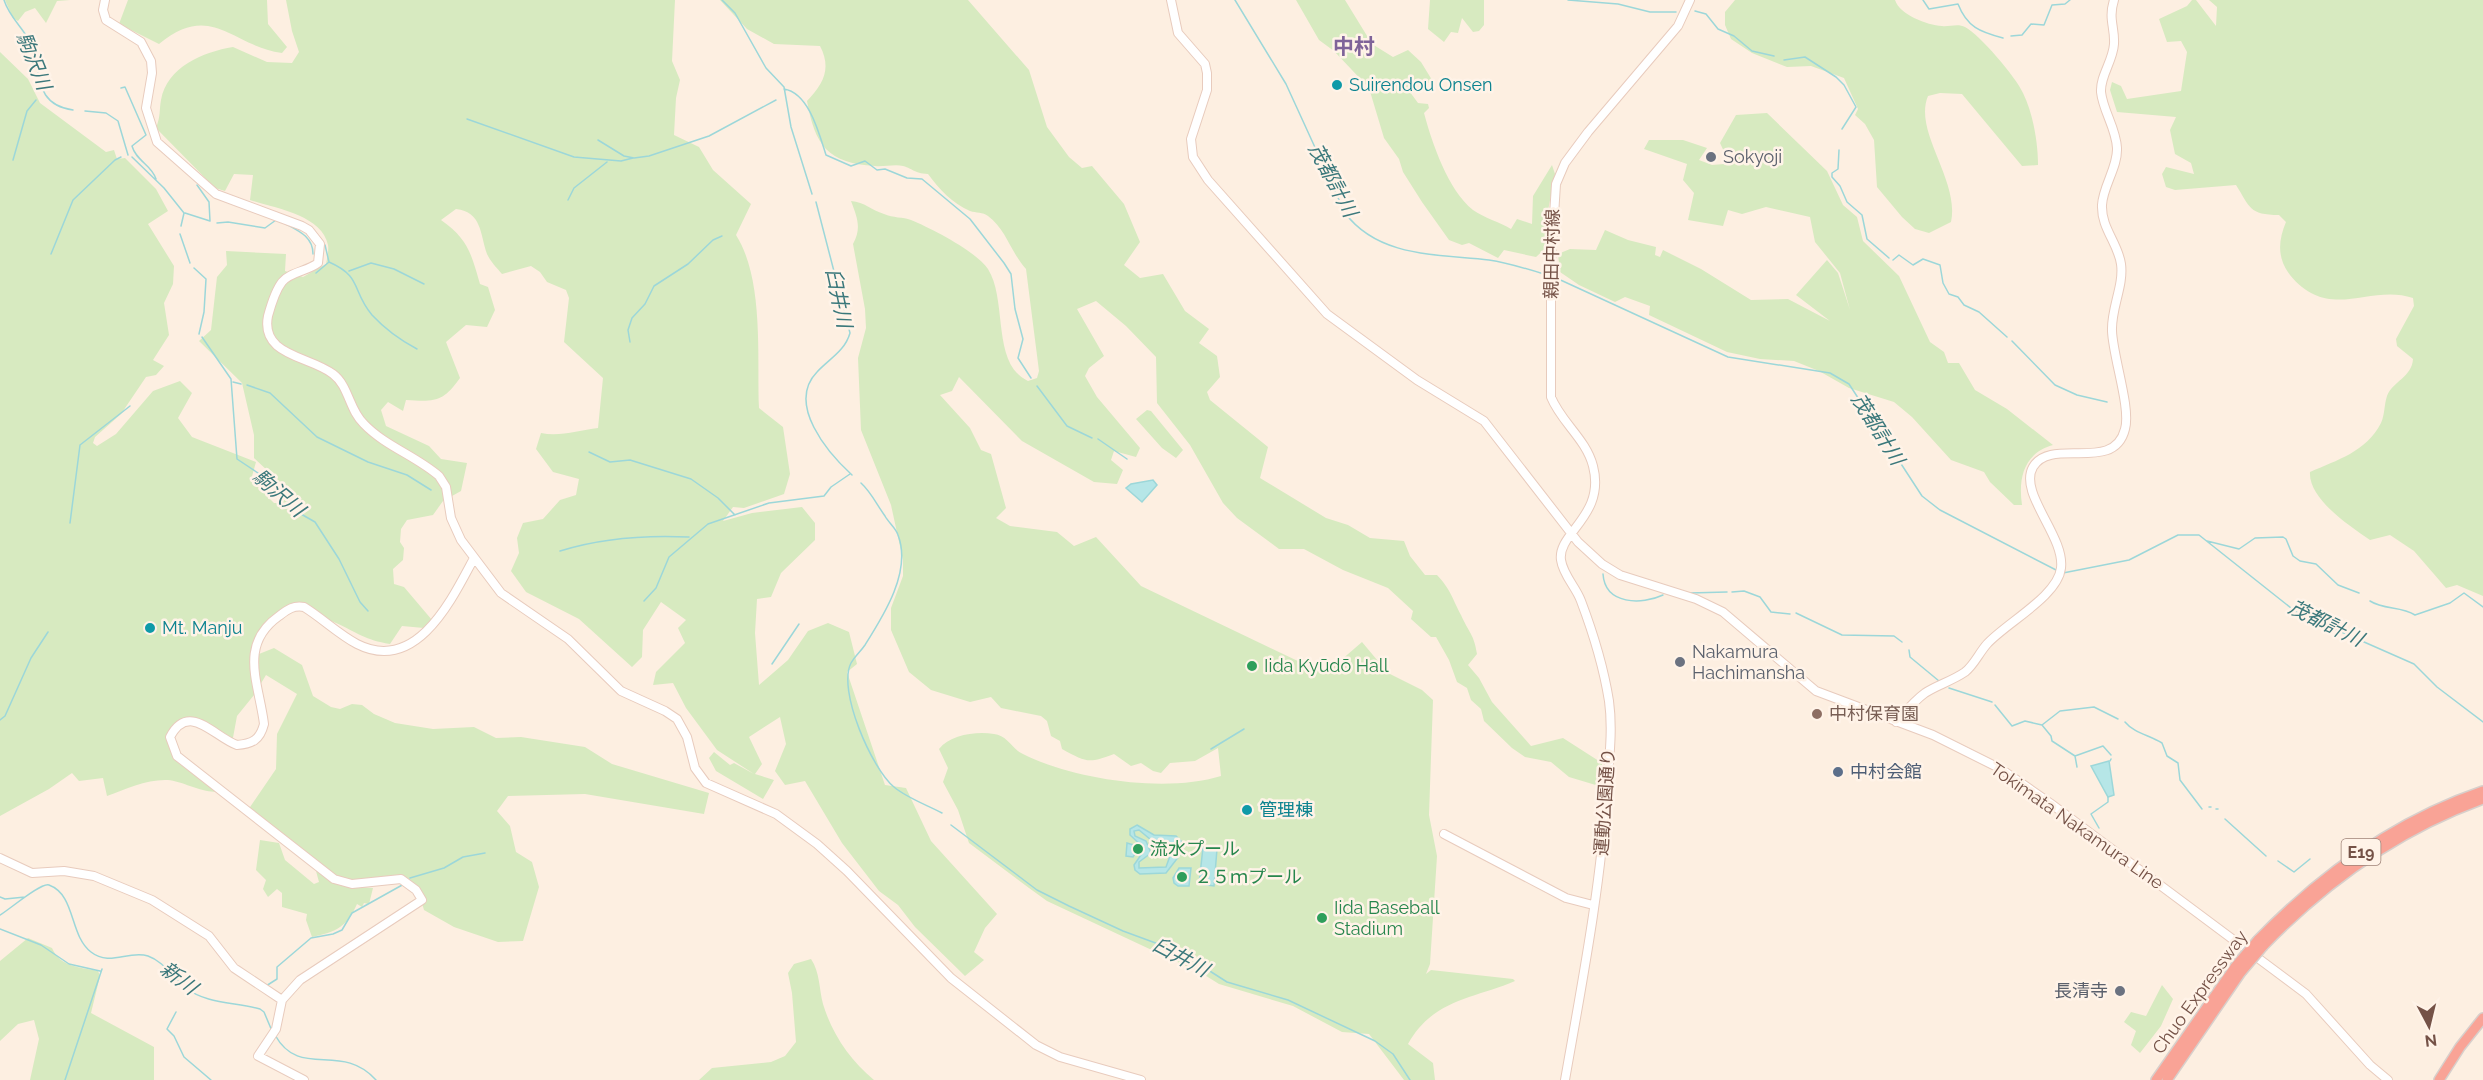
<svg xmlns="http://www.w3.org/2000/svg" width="2483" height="1080" font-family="Raleway,'Noto Sans JP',sans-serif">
	<rect width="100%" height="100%" fill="#fdefe1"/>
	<path fill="#d7eac0" d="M5 0H70L57 1 46 23 35 8 25 12 18 21 13 18Z
		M128 0H267L268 24 287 47 282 53C231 46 212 1 159 44L119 24Z
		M286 0H675L672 61 680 80 676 98 674 135 699 147 713 170 751 204 736 235C764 279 757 356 759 408L783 427 790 474 784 494 744 508 733 507 723 521 752 513 802 507 815 523V540L781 573 771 597 757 599 755 633 759 685 788 660 808 631 828 623 849 632 857 664 847 672 885 785 906 788 931 841 997 914 985 928 974 952 984 960 965 976 915 927 898 905 879 891 842 843 805 781 785 785 775 771 786 744 780 717 749 737 762 764 755 774 774 780 763 799 716 771 709 758 714 752 730 765 734 763 754 774 717 750 686 708 673 683 653 685 656 672 685 643 678 628 686 620 661 602 643 630 642 657 632 667 579 619 526 592 511 571 519 553 517 538 523 523 543 519 560 500 576 495 579 479 553 472 536 449 541 433C560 437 579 430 598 428L603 378 564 342 569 298 566 290 547 282 540 272 531 266 502 274C497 268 490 261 487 254 480 234 482 212 456 209L441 220C468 239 471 253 480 284L488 287 495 310 487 327 466 325 446 342 460 378C443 402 435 402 406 400L403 411 388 402 381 410 386 426 429 446 441 459 467 463 461 491 443 501 433 515 407 520 401 529 400 542 404 548 403 560 393 569 394 584 404 587 432 620 424 628 402 626 390 644C365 640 358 633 336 623 323 617 310 612 296 605L269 623 254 656 274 648 302 665 313 696 331 707 340 709 352 704 362 705 374 714 395 723 433 729 474 727 496 738 521 737 585 747 612 764 709 793 704 814 585 794 508 796 497 811 510 826 516 852 532 862 539 887 523 941 498 942 454 927 424 910 421 900 408 882 342 883 246 813 276 769 277 734 297 694 266 675 254 695 237 716 232 743 192 721 174 729 171 747 219 791C207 795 182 781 168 780 147 779 126 789 107 796L103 778 79 781 72 773 49 789 0 816V52L28 79 40 103 106 152 114 150 117 159 125 158 156 189 168 211 148 224 174 266 173 284 164 303 169 335 153 360 164 366 156 375 146 377 121 414 95 437 93 443 97 446 116 434 153 391 180 381 192 393 178 418 192 437 256 462 251 480 274 503H279L286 488 254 458V435L242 383 199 341 211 330 217 277 227 265 226 251 286 254 285 271 303 277 326 264C327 259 329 250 328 245 322 215 275 208 250 200L253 175 234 174 225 191 215 188 156 128C161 115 159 111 161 100 167 67 203 52 233 47L267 62 292 63 299 52 292 31Z
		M720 0H968L1029 70 1047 127 1069 157 1082 168 1092 166 1124 204 1140 242 1124 265 1140 278 1163 274 1185 311 1209 329 1199 343 1217 356 1220 377 1207 392 1210 400 1268 447 1260 478 1326 518 1348 525 1370 538 1404 541 1410 556 1425 575H1437C1451 590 1452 598 1461 615 1469 633 1474 634 1477 654L1468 665 1479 678 1492 702 1531 746 1563 738 1602 763V780L1599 786 1569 777 1551 762 1525 757 1512 748 1484 721 1481 709 1471 700 1467 688 1457 682 1449 660 1436 637H1431L1411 619 1413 611 1388 588 1343 570 1304 549H1279L1237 518 1223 503 1190 445 1157 403 1156 357 1126 326 1096 301 1077 309 1104 356 1089 368 1085 376 1097 397 1140 448 1136 457 1114 451 1111 460 1123 470 1117 484 1094 482 1022 441 959 377 952 391 940 395 970 428 981 450 991 454 1006 508 996 518 1010 526 1057 532 1074 546 1096 537 1141 586 1325 674 1362 642 1388 673 1422 690 1433 700 1429 815 1437 856 1430 964 1426 974 1431 970 1513 979 1515 981C1473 999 1433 999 1408 1044L1433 1063 1435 1080H1404L1369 1034 1342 1032 1293 1006 1219 984 1203 974 1047 901 1029 888 969 843 958 810 943 782 948 768 939 749C950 735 976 731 994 734 1007 735 1012 749 1023 754 1075 780 1166 793 1221 776L1218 748 1195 761 1170 763 1161 773 1153 771 1141 763 1131 766 1114 754C1088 764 1086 762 1062 749L1060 741 1051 736 1047 721 1041 716 1001 708 991 697 970 702 931 690 909 672 891 630V608L903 576V560L891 505 861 430 858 358 866 328 865 309 853 244C862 228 857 217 851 201 865 202 871 210 884 214 893 218 903 217 911 220 931 228 977 252 988 269 1008 301 991 364 1028 381L1037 378 1039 371 1026 269C1011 253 1006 229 988 216 983 212 976 213 970 211 952 203 939 189 928 174 913 173 914 169 903 166 895 164 883 167 875 166 827 163 815 145 807 101 823 84 832 69 820 46L774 44 747 29Z
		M1296 0H1345L1372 44 1393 57 1408 50 1421 62 1432 80 1426 85 1416 79 1407 88 1418 103 1428 104 1429 108 1424 113C1432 143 1448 190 1473 210 1484 218 1500 222 1511 229L1517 219 1532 224 1533 196 1552 165 1555 174 1547 216V247L1536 257 1504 250 1498 258 1469 243 1462 245 1449 240 1422 202 1403 172 1399 159 1384 138 1369 88 1334 51 1319 40Z
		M1430 0H1484V25L1479 31 1473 32 1462 18 1458 33 1451 32 1444 42 1428 29Z
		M1735 0H1895C1900 15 1927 25 1942 26 1949 27 1958 23 1965 27 1979 34 2016 77 2023 93 2033 113 2038 143 2038 165L2022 166 1962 94 1940 93 1928 96C1913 132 1960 180 1951 222L1929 233 1915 229 1902 217 1877 187 1874 140 1865 124 1855 115 1858 109 1844 78 1811 66 1787 67 1752 53 1731 39 1725 25V12Z
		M2192 0H2196L2216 26 2217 7 2209 0H2483V596L2457 585 2446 588 2414 551 2390 535 2370 540C2350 526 2308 499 2310 472 2337 460 2366 452 2381 423 2385 414 2384 405 2387 396 2393 381 2412 377 2413 359L2397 346 2396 339 2414 306 2413 298C2370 283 2329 323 2290 275 2277 258 2278 241 2286 222L2279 215C2249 215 2250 207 2236 185L2175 190 2166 187 2162 174 2166 167 2194 174 2191 163 2175 154 2170 130 2176 117 2117 112 2110 90 2112 82 2121 86 2127 99 2181 91 2187 52 2181 41 2167 42 2159 19 2187 6Z
		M1767 113 1827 171 1843 205 1857 217 1863 241 1899 276 1930 342 1944 352 1948 363H1959L1975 390 2007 409 2053 445C2024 453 2018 478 2022 505H2014L1990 482 1984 472 1951 460 1912 417 1894 402 1849 388 1819 371 1794 361 1760 359 1727 352 1649 315 1650 306 1625 297 1615 302 1579 285 1560 272 1558 254 1570 249 1596 250 1605 230 1628 240 1656 247 1655 255 1660 257 1663 250 1701 269 1751 300 1788 299 1830 321 1796 295 1827 260 1838 273 1850 310 1840 273 1815 242 1810 217 1766 207 1742 214 1728 210 1723 226 1688 220 1694 193 1683 180 1687 164 1644 149 1649 140H1683L1707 148 1699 160 1712 165 1724 164 1727 158 1720 143 1736 115Z
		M1147 410 1151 411 1183 450 1176 458 1162 448 1136 419Z
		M260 840 279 843 285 860 314 884 319 882 316 871 342 886 373 888 369 904 364 903 362 907 357 904C347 927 336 932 312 937L306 920 307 914 282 907V893L277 889 268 897 263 889 266 880 256 870Z
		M28 938 52 948C60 967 79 967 98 971L100 976 91 1013 154 1047V1080H30L39 1039 34 1020 18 1024 0 1041V961Z
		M811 959C820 972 819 989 823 1004 832 1034 850 1060 874 1080H699L712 1068 771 1062 785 1056 796 1042 792 993 788 973 794 964Z
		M2162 985 2173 999 2161 1026 2140 1053 2131 1045 2136 1031 2124 1022 2131 1012 2146 1016Z"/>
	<path fill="#b6e6e7" stroke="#9cd7d9" stroke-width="1.5" fill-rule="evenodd" d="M1153 480 1157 485 1142 502 1126 488 1131 484Z
		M2109 761 2114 795 2108 797 2091 766Z
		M1137 825 1154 835 1176 836 1183 843V851L1166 873 1140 874 1135 870 1134 865 1143 852 1137 851 1133 857 1126 856 1127 843 1144 848 1130 835V829ZM1139 830 1150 839 1176 845V852L1170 856 1166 867 1139 868V862L1151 853 1146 841 1135 836 1134 831Z
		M1203 847 1217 849 1214 886 1199 884Z
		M1179 868H1191L1189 886H1178L1174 883 1173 878Z"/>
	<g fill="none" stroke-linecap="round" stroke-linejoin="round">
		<path stroke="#9cd7d9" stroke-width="1.5" d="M4 0C9 16 21 26 29 40 43 69 31 104 73 110
			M722 0 735 13 766 68 784 87 791 127 812 194
			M1235 0 1286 84 1345 213C1379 258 1438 254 1489 260 1509 263 1528 269 1547 275
			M1568 0 1618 4 1650 12H1676
			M1923 0 1929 9 1958 4C1967 27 1980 32 2003 38
			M1695 11 1706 14 1718 29 1734 36 1752 51 1774 56
			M2011 36 2022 35 2031 24 2044 25 2052 5 2065 4 2070 0
			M1784 60 1805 57 1836 77 1844 85 1856 107 1842 129
			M121 88 125 87 146 135 132 146C136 161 152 165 156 179
			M784 89C809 93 819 133 826 155L851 166 865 161 877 170 885 169 907 178 922 179 970 219 1004 263 1011 274 1015 309 1023 339 1018 358 1031 378
			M85 111 106 113 118 121 128 155
			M467 119 574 157 621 161 633 158
			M598 140 624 156 634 158 649 156 709 136 776 100
			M1839 150 1838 169 1832 173V177L1840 186 1847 202 1862 215 1867 239 1889 258
			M132 157 164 188 184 213 181 226
			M13 160 27 111 36 100
			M568 200 574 188 607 162
			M816 202 850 333C845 351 829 359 817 372 786 404 828 453 852 475
			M185 213 210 221 209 202 197 185
			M217 223 228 222 265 228 276 220
			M286 224C299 231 313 237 313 254
			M180 234 190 263
			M51 254 73 200 115 160 121 157
			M1893 260 1899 255 1913 265 1923 259 1940 265 1943 283 1949 294 1958 297 1964 305 1979 312 2007 337
			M329 262C363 277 351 290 372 315 385 329 400 340 417 349
			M194 268 206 279 204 312 199 334
			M349 271 371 263 394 269 424 284
			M316 273 329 262 325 245
			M1554 277 1728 357 1830 373 1849 384 1922 496 1940 510 2058 571
			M202 337 231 379 237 459 276 485 294 510 315 522 339 559 360 602 368 611
			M2012 341 2055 385 2077 395 2107 402
			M630 342 628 330 632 318 645 304 654 286 688 264 713 240 722 236
			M233 382 241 384
			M247 385 270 393 317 437 368 462 407 475 431 490
			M1037 386 1067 426 1092 438
			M1098 439 1127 459
			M589 452 610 462 630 460 691 479 718 498 735 515
			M861 483C871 492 877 505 885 516 888 522 896 528 898 535 912 571 884 615 865 645 861 651 855 656 851 663 837 690 872 769 894 787 907 798 927 805 942 813
			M70 523 80 445 130 406
			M2207 541 2239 549 2255 538 2283 537 2286 539 2293 556 2300 561 2316 564 2338 585 2359 593
			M560 551C601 538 646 535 689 537
			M2063 573 2129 560 2178 535H2199L2296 612 2414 664 2437 687 2483 722
			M1603 574C1605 605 1642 605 1663 595
			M1732 592 1744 591 1760 597 1771 612 1790 614
			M1689 593 1727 592
			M644 601 656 588 669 557 708 524 769 503 824 496 831 487 850 474
			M2370 601C2384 610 2401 606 2415 615L2450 603 2464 593 2483 607
			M1796 613 1842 635 1894 636 1902 642
			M1909 650 1910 657 1939 681
			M772 664 799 624
			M1949 688 1992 702
			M1995 705 2012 726 2025 721 2042 725 2060 711 2094 707 2118 719
			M0 720 5 716 31 658 48 632
			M2125 722C2134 733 2149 735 2162 743L2167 756 2178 763 2180 780 2202 809
			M2042 725 2051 736 2052 741 2075 756 2103 746 2111 755
			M1211 749 1244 729
			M2075 756 2077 767
			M2110 761 2111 759
			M2209 807H2211
			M2216 809H2218
			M2225 819 2266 856
			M951 825 1037 890 1069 906 1123 931 1180 952 1227 982 1288 1000 1375 1041 1393 1054 1410 1080
			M2099 828 2091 814 2108 802V797
			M2278 861 2294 872 2310 859
			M410 878 444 868 463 857 485 853
			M0 897 5 899 25 897
			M0 915C9 910 41 882 49 885 76 895 69 935 91 952 110 967 128 950 148 956 165 962 172 978 186 988 206 1004 236 1002 260 1009L264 1012 272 1031
			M0 929 41 945 69 964 100 971
			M266 986 277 979V967L311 938 333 934 342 930 352 913 404 884
			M176 1012 167 1029 174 1036 184 1057 211 1080
			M275 1035C300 1080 341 1041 376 1080
			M65 1080 102 969"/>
		<g stroke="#e8cbbd" stroke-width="10">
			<path id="secondary" d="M105 0 103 10 106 20 141 42 151 61 152 73 146 108 157 142 216 194 302 226 309 230 320 244 318 263C308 271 290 272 282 282 275 291 271 305 268 316 260 356 310 356 333 374 349 386 349 410 364 424 385 446 416 456 439 476L446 487 451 518 461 540 501 593 568 639 621 691 665 711 677 719 687 737 695 768 706 783 776 814 817 844 847 871 951 978 1036 1045 1060 1057 1141 1080
				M1171 0 1178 33 1205 64 1207 73V90L1191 139 1193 157 1208 180 1327 314 1417 380 1484 421 1578 542 1602 564 1620 575 1696 599 1723 612 1816 691 1933 735 2001 769 2050 803 2306 994 2370 1065 2388 1080
				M1896 722C1905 712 1914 701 1925 693 1937 685 1952 681 1965 672 1974 665 1979 653 1987 644 2006 623 2058 596 2061 568 2065 536 2018 493 2033 467 2051 436 2114 474 2125 429 2131 408 2113 357 2112 331 2111 308 2124 286 2121 264 2118 243 2101 228 2102 205 2103 186 2118 167 2117 148 2116 128 2103 111 2101 92 2100 76 2113 61 2114 44 2115 27 2108 19 2114 0
				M1444 834 1566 898 1593 905
				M0 858 32 873 64 871 94 876 152 900 209 936 234 968 282 1000
				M304 1080 258 1056 276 1029 282 1000 300 980 422 900 416 890 401 879 352 884 334 879 177 756 170 737C189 701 214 737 237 745 252 744 260 740 264 724 259 683 238 645 279 616 287 610 293 605 304 607 322 618 338 634 357 644 416 674 451 601 473 560
				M1565 1080C1582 983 1601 886 1607 788 1609 759 1613 730 1609 701 1604 670 1592 630 1581 601 1576 587 1563 575 1561 560 1557 533 1606 516 1593 466 1586 439 1561 422 1551 397V263L1556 184 1565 163 1588 132 1678 26 1690 0"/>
		</g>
		<g stroke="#d8cfcb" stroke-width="12">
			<path id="highway" d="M2258 940C2322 874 2395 821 2483 791
				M2263 946C2326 881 2397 830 2483 799
				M2156 1080 2235 967
				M2167 1080 2241 972
				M2439 1080 2460 1047 2483 1018"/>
		</g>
		<use href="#secondary" stroke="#fff" stroke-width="8"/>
		<use href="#highway" stroke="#f9a396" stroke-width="9"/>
		<g stroke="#d8cfcb" stroke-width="12" stroke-linecap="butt">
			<path id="highway-bridge" d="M2235 967 2258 940
				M2241 972 2263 946"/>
		</g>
		<use href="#highway-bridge" stroke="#f9a396" stroke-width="9"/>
	</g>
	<g fill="#0f9aa8" stroke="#fff3e8" stroke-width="2">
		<circle cx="1337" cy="85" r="6"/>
		<circle cx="150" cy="628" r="6"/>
		<circle cx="1247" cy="810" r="6"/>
	</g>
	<g fill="#6b7280" stroke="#fff3e8" stroke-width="2">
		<circle cx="1711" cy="157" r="6"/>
		<circle cx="1680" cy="662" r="6"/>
		<circle cx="2120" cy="991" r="6"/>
	</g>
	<g fill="#2e9e5b" stroke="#fff3e8" stroke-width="2">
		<circle cx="1252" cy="666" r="6"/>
		<circle cx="1138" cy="849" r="6"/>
		<circle cx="1182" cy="877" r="6"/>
		<circle cx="1322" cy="918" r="6"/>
	</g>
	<circle fill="#8d6e63" stroke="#fff3e8" stroke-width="2" cx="1817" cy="714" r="6"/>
	<circle fill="#5c6f8a" stroke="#fff3e8" stroke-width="2" cx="1838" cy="772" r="6"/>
	<g text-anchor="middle" stroke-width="5" stroke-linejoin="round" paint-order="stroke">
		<rect fill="#fff3e8" stroke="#9e8277" stroke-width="1.5" x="2341.5" y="839" width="39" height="26" rx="4.5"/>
		<g font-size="16" font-weight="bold" fill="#755247">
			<text x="2361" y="858">E19</text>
		</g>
		<g font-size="18" fill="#0d838f" stroke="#fff3e8" text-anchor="start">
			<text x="1349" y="91">Suirendou Onsen</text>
			<text x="162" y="634">Mt. Manju</text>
			<text x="1259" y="816">管理棟</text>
		</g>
		<g font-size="18" fill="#5b616d" stroke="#fff3e8" text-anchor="start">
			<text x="1723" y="163">Sokyoji</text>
			<text x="1692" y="658">Nakamura<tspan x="1692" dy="21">Hachimansha</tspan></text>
			<text x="2108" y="997" text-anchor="end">長清寺</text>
		</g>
		<g font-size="18" fill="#755247" stroke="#fff3e8">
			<text transform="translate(1552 254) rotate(-89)" y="6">親田中村線</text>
			<text transform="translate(1605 802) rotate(-86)" y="6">運動公園通り</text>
			<text transform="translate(2077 826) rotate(35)" y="6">Tokimata Nakamura Line</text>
			<text transform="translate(2200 992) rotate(-54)" y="6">Chuo Expressway</text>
		</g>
		<g font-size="18" fill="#27864d" stroke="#fff3e8" text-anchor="start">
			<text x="1264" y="672">Iida Kyūdō Hall</text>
			<text x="1150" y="855">流水プール</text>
			<text x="1194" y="883">２５ｍプール</text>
			<text x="1334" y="914">Iida Baseball<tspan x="1334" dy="21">Stadium</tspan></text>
		</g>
		<g font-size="18" fill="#785e54" stroke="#fff3e8" text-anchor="start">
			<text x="1829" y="720">中村保育園</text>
		</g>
		<g font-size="18" fill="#4e5e75" stroke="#fff3e8" text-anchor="start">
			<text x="1850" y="778">中村会館</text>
		</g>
		<g font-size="20" font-style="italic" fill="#3b787b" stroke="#fff3e8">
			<text transform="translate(34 61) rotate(68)" y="7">駒沢川</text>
			<text transform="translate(1333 180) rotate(62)" y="7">茂都計川</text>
			<text transform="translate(839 298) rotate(78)" y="7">臼井川</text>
			<text transform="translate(1878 429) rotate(58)" y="7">茂都計川</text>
			<text transform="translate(279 493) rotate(41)" y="7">駒沢川</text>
			<text transform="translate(2326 623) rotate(26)" y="7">茂都計川</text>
			<text transform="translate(1181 957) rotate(28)" y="7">臼井川</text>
			<text transform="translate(179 978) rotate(37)" y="7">新川</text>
		</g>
		<g font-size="21" font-weight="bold" fill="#7f6399" stroke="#fff3e8">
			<text x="1354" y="54">中村</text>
		</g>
	</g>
	<g transform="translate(2429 1026) rotate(173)" stroke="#fff3e8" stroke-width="4.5" paint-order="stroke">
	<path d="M0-4.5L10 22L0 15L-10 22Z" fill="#755247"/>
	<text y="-9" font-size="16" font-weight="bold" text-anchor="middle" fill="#755247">N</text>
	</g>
</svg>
